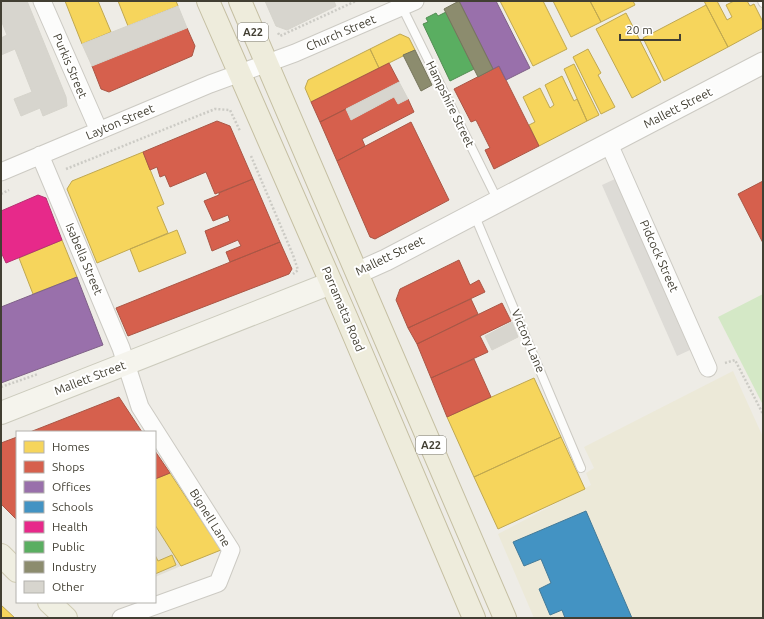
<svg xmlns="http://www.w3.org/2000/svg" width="764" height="619" font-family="Ubuntu,sans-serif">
	<rect width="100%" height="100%" fill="#eeece6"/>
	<path fill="#e2dfd3" d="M155 525 181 566 155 577Z"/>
	<path fill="#ece9d8" d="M733 371 763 437V618H534L498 534 591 485 586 473 594 468 584 447Z"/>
	<path fill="#d4e8c6" d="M763 294V405L718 317Z"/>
	<path fill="#dddbd6" d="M615 179 690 350 677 356 602 185Z"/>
	<path fill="#f6d55c" stroke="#c0a850" d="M65 1H98L111 32 82 44Z
		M118 1H176L178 6 128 26Z
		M500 1H543L567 49 533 66Z
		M553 1H590L601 22 571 37Z
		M590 1H633L635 5 601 22Z
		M704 1H717L727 20 732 17 726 5 734 1H747L750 6 754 4 763 22V28L728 47Z
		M706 5 728 47 664 81 643 38Z
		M626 13 661 82 632 98 596 29Z
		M400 34 409 38 415 50 379 68 370 49Z
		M370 49 379 68 311 102 305 88 308 80Z
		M588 49 601 73 598 75 615 107 601 114 573 57Z
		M574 64 599 115 587 121 564 69Z
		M562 76 574 101 577 99 587 121 539 146 529 125 535 122 523 97 540 88 550 108 554 105 545 85Z
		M143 152 164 204 157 207 168 233 97 263 67 189 72 181Z
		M177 230 186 253 139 272 130 249Z
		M62 240 77 277 33 294 19 258Z
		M534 378 561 437 474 477 447 417Z
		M561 437 585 489 498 529 474 477Z
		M170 473 221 550 181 566 155 525V479Z
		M155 555 158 561 172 555 176 565 155 574Z
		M1 605 15 618H1Z"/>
	<path fill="#d6604d" stroke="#aa5645" d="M187 28 195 46 192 56 109 92 101 89 92 66Z
		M389 63 399 82 320 122 311 102Z
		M499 66 539 146 494 169 485 150 490 148 476 120 471 122 454 89Z
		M394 97 398 104 408 99 414 112 362 139 365 146 337 161 320 122 346 109 351 120Z
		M217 121 230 126 253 179 215 194 206 172 170 187 165 175 160 177 157 167 150 170 143 152Z
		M411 122 449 200 375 239 370 237 337 161Z
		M253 179 280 242 230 262 226 252 241 246 238 240 212 251 205 231 230 221 228 215 213 221 204 201 219 195V193Z
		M763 181V243L738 194Z
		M280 242 292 269 289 274 128 336 116 308Z
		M459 260 470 285 479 280 485 292 408 328 396 300 400 289Z
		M471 299 478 314 417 344 408 328Z
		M502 303 511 321 480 336 488 352 431 378 417 344Z
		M474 359 491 397 447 417 431 378Z
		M119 397 142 432H30Z
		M17 437V520L1 504V443Z
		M155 451 170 473 155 479Z"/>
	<path fill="#9970ab" stroke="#7f6187" d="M459 1H496L530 68 506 80 499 66 493 69Z
		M77 277 103 345 1 383V307Z"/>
	<path fill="#4393c3" stroke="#437a98" d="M586 511 632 618H565L562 610 550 615 539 589 551 583 541 559 524 566 513 542Z"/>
	<path fill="#e7298a" stroke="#b63070" d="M38 195 46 198 62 240 6 263 1 252V211Z"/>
	<path fill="#5aae61" stroke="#538d53" d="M446 12 474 69 450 81 423 24 428 22 426 18 436 13 438 16Z"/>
	<path fill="#8c8c6e" stroke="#76755c" d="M459 1 493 69 478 77 444 9Z
		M415 50 432 85 421 91 403 55Z"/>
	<path fill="#d7d5ce" stroke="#d6d4cc" d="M1 1H27L66 97 67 106 43 116 40 108 21 116 14 99 32 92 15 49 1 55V38L7 35 1 20Z
		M265 1H334L336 6 287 30 276 26Z
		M178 6 187 28 92 66 82 44Z
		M399 82 408 99 398 104 394 97 351 120 346 109Z
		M512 322 518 337 492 350 485 336Z"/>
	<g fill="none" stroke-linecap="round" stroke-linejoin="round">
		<g stroke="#cccac3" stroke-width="10">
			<path id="service" d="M762 1 763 3
				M402 7 498 201
				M474 214 581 468"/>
		</g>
		<g stroke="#cccac3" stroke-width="19">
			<path id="minor" d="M42 1 99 131
				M609 144 708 368
				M40 155 121 348 140 407 231 550 218 583 121 618
				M1 172 210 84 295 53 415 1"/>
		</g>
		<g stroke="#cccac3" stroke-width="23">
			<path id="tertiary" d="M357 273 386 260 763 63"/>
		</g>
		<g stroke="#cccbbd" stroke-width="24">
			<path id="secondary" d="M1 413 331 283"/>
		</g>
		<g stroke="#d0ccb3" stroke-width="24">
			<path id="primary" d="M1 555 17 571
				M49 602 66 618"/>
		</g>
		<g stroke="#c5bfa2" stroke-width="24">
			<path id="trunk" d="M208 1 347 319 474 618
				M240 1 505 618"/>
		</g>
		<path stroke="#cccbc5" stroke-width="2.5" stroke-dasharray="2 2" stroke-linecap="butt" d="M278 33 280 36 356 1
			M251 156 293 255 298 270 293 274
			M66 169 215 109 230 110 240 131
			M1 194 9 190
			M725 363 735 360 763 414
			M1 387 38 374"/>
		<use href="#service" stroke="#fcfcfb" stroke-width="8"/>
		<use href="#minor" stroke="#fcfcfb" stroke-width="17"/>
		<use href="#tertiary" stroke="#fcfcfb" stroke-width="21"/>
		<use href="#secondary" stroke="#f5f4ed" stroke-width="22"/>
		<use href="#primary" stroke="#f0efe2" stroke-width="22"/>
		<use href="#trunk" stroke="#eeecdc" stroke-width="22"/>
	</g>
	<g text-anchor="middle" stroke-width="4" stroke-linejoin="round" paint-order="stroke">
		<g fill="#fff" stroke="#7b7970" stroke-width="1">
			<rect x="238" y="23" width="30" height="18" rx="3"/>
			<rect x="416" y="436" width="30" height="18" rx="3"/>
		</g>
		<g font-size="11" font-weight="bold" fill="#423f33">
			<text x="253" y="36">A22</text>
			<text x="431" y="449">A22</text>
		</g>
		<g font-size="12" fill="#423f33" stroke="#fff">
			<text transform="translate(341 33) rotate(-23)" y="4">Church Street</text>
			<text transform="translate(70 66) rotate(67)" y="4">Purkis Street</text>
			<text transform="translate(450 104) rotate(64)" y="4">Hampshire Street</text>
			<text transform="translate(678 108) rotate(-27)" y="4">Mallett Street</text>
			<text transform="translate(120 122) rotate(-23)" y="4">Layton Street</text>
			<text transform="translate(390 256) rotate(-26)" y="4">Mallett Street</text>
			<text transform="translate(659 256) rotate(66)" y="4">Pidcock Street</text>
			<text transform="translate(84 259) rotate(67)" y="4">Isabella Street</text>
			<text transform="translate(343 309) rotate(67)" y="4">Parramatta Road</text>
			<text transform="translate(528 341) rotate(67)" y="4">Victory Lane</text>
			<text transform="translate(90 378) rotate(-21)" y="4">Mallett Street</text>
			<text transform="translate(210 518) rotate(58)" y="4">Bignell Lane</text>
		</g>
	</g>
	<rect width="764" height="619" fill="none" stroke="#423f33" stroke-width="4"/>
	<rect x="16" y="431" width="140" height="172" fill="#ffffff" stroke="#b3b2ad"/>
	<rect x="24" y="441" width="20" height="12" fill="#f6d55c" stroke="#b3b2ad"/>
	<text x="52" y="451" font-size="12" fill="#423f33">Homes</text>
	<rect x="24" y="461" width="20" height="12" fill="#d6604d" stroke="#b3b2ad"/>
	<text x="52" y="471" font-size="12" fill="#423f33">Shops</text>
	<rect x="24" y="481" width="20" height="12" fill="#9970ab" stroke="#b3b2ad"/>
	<text x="52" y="491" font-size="12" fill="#423f33">Offices</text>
	<rect x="24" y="501" width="20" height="12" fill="#4393c3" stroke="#b3b2ad"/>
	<text x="52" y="511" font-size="12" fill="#423f33">Schools</text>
	<rect x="24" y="521" width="20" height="12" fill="#e7298a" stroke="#b3b2ad"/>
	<text x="52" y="531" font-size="12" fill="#423f33">Health</text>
	<rect x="24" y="541" width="20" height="12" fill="#5aae61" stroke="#b3b2ad"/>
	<text x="52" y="551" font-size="12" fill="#423f33">Public</text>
	<rect x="24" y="561" width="20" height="12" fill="#8c8c6e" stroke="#b3b2ad"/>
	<text x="52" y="571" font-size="12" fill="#423f33">Industry</text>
	<rect x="24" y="581" width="20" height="12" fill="#d7d5ce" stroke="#b3b2ad"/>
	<text x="52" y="591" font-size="12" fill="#423f33">Other</text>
	<path d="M620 34v6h60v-6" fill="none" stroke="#423f33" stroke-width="2"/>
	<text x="626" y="34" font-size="12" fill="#423f33" stroke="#ffffff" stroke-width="3" paint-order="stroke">20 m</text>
</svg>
